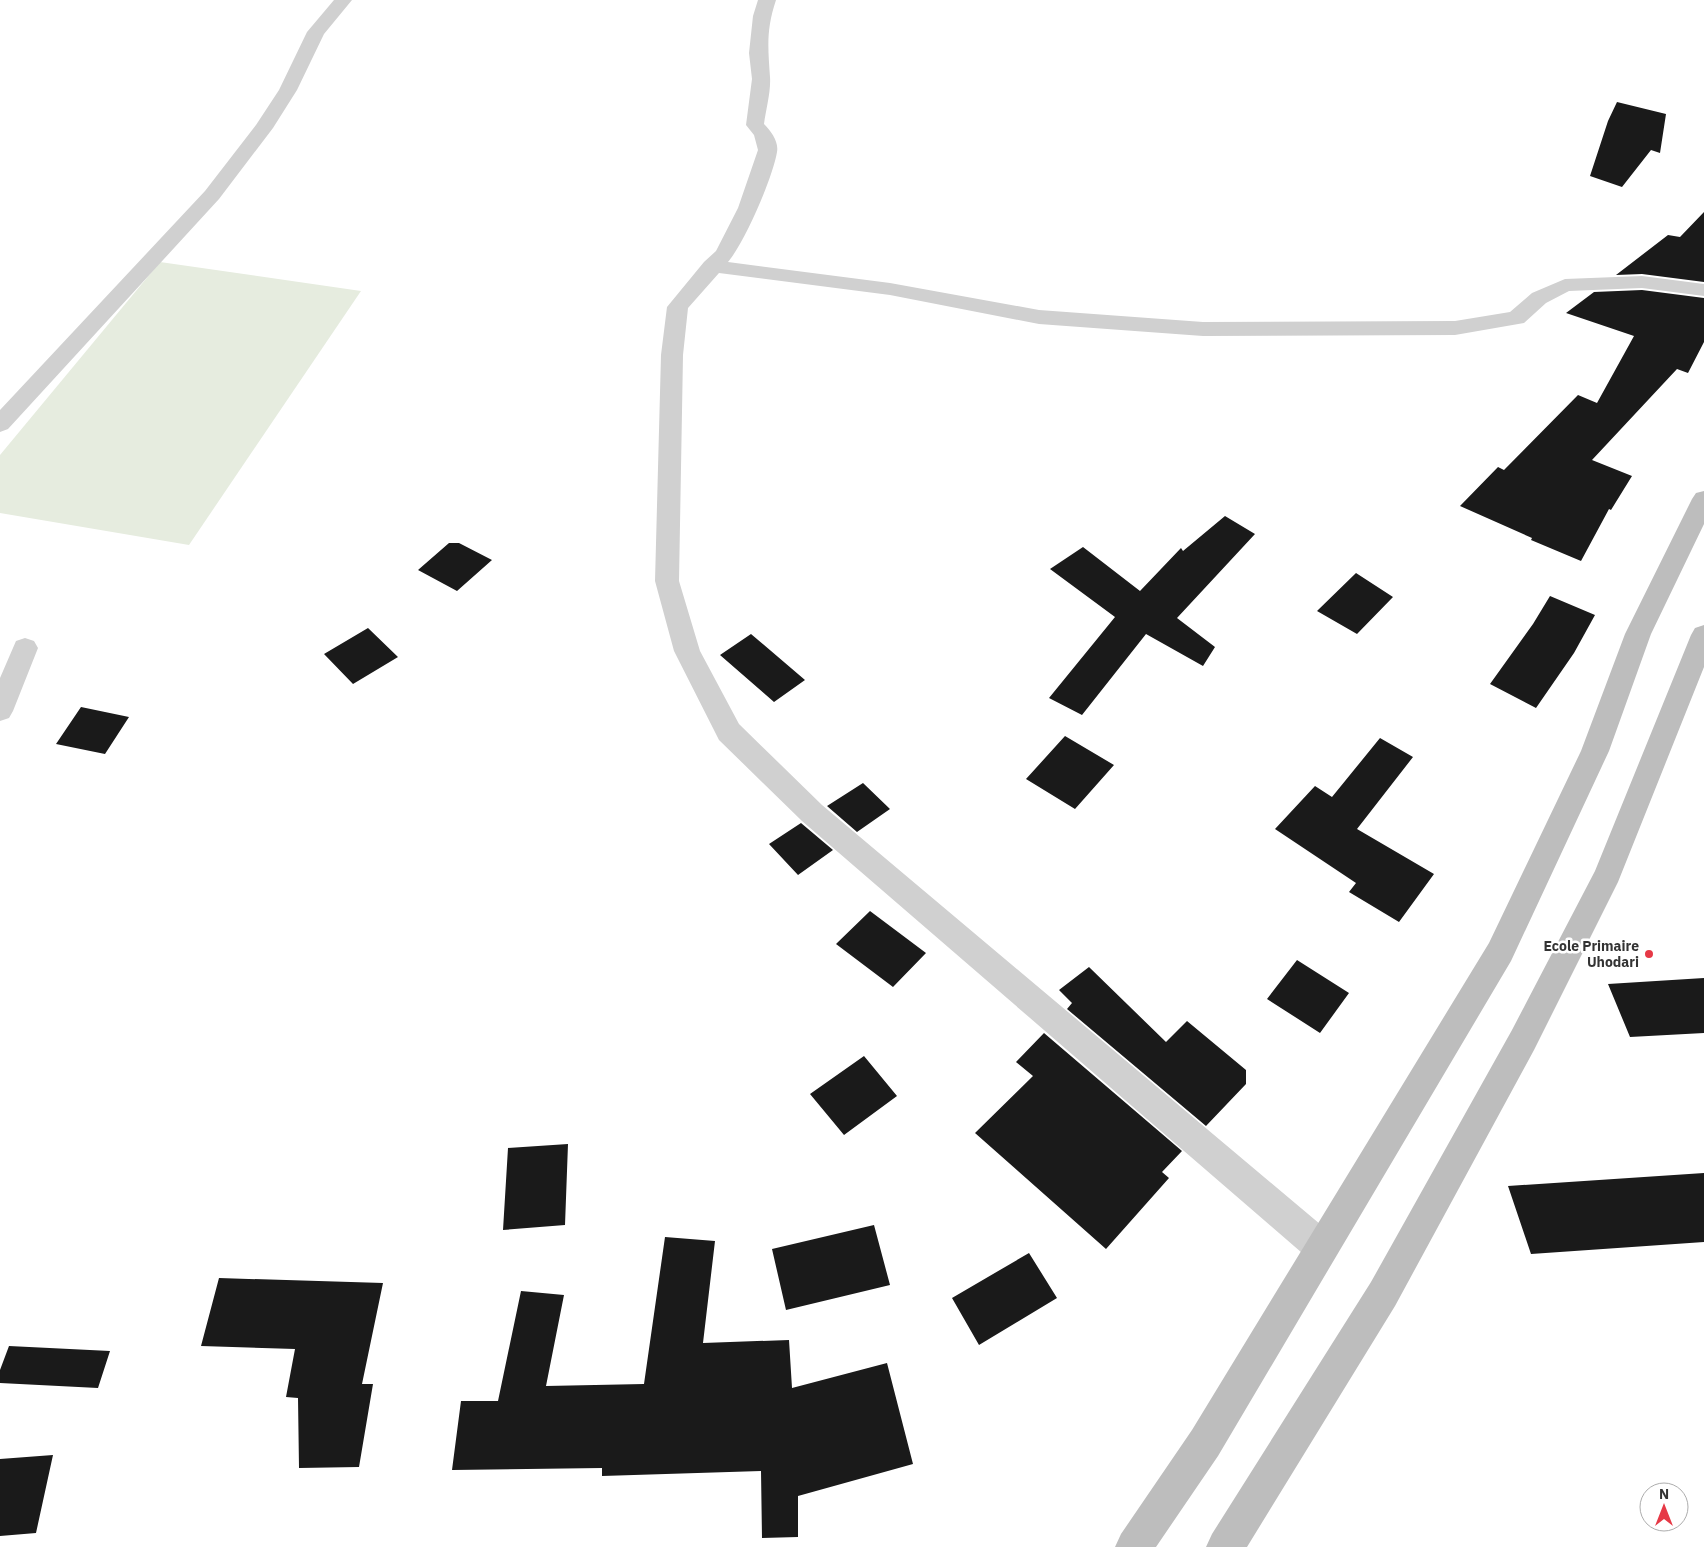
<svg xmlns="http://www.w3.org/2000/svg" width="1704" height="1547" font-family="'IBM Plex Sans',sans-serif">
	<rect width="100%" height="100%" fill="#fff"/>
	<path fill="#e6ecdf" d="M160 262 361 291 189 545 0 513V455Z"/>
	<path fill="#1a1a1a" d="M1617 102 1666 114 1660 153 1651 150 1622 187 1590 176 1608 121Z
		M1704 212V282L1642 274 1616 275 1668 235 1680 237Z
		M1642 290 1704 298V342L1688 373 1677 369 1592 460 1632 476 1611 510 1609 509 1581 561 1531 540 1532 538 1460 506 1498 467 1504 470 1578 395 1597 403 1634 336 1566 313 1594 292Z
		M1225 516 1255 534 1177 618 1215 647 1203 666 1146 634 1082 715 1049 698 1115 617 1050 569 1083 547 1140 591 1181 548 1183 551Z
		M449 543H459L492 560 457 591 418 570Z
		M1356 573 1393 597 1357 634 1317 611Z
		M1550 596 1595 615 1574 653 1536 708 1490 684 1533 624Z
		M368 628 398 657 353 684 324 654Z
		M751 634 805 680 774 702 720 655Z
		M81 707 129 717 105 754 56 744Z
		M1065 736 1114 765 1075 809 1026 779Z
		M1380 738 1413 757 1357 829 1434 874 1399 922 1349 892 1356 883 1275 829 1315 786 1332 797Z
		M863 783 890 809 857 832 827 806Z
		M801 823 833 850 798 875 769 844Z
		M870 911 926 953 893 987 836 944Z
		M1297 960 1349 993 1320 1033 1267 999Z
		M1089 967 1166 1042 1187 1021 1246 1070V1084L1206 1126 1067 1009 1072 1003 1059 990Z
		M1704 978V1033L1630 1037 1608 984Z
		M1044 1033 1182 1151 1162 1172 1169 1178 1106 1249 975 1133 1033 1076 1016 1062Z
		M864 1056 897 1096 844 1135 810 1094Z
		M568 1144 565 1225 503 1230 508 1148Z
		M1704 1173V1242L1531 1254 1508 1186Z
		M874 1225 890 1285 786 1310 772 1249Z
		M665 1237 715 1241 703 1343 789 1340 792 1388 887 1363 913 1464 798 1496V1537L762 1538 761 1471 602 1476V1468L452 1470 461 1401H498L521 1291 564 1295 546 1386 644 1384Z
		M1029 1253 1057 1298 979 1345 952 1298Z
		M219 1278 383 1283 362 1384H373L359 1467 299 1468 298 1398 286 1397 295 1349 201 1346Z
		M9 1346 110 1351 98 1388 0 1383V1370Z
		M53 1455 36 1533 0 1536V1459Z"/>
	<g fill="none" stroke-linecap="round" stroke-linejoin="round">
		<path fill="#d0d0d0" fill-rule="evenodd" d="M334 0H352L324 34 297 90 273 128 219 199 8 429 0 432V410L205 191 256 125 279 90 307 32Z
			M758 0H776C766 30 768 47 770 77 771 92 766 109 764 124 771 131 779 142 777 152 773 177 745 242 728 262L890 283 1039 310 1203 322 1455 321 1510 312 1532 293 1565 279 1642 276 1704 284V296L1642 288 1569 291 1546 303 1524 323 1455 335 1203 336 1039 324 890 295 719 273 688 308 683 355 679 581 700 651 739 724 822 805 1333 1235 1338 1247 1333 1259 1321 1264 1309 1259 802 821 719 740 674 651 655 581 661 355 667 307 704 262 716 251 738 208 758 150 754 135 746 125 752 79 749 53 753 16Z
			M25 638 34 641 38 648 13 711 9 718 0 721V678L16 641Z"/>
		<path fill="#bdbdbd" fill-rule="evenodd" d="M1704 491V524L1651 634 1609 751 1511 961 1218 1456 1156 1547H1115L1121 1534 1192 1430 1489 943 1581 751 1625 634 1692 499 1696 493Z
			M1704 625V667L1618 882 1534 1050 1395 1306 1247 1547H1206L1212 1534 1371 1282 1512 1030 1595 871 1691 635 1695 628Z"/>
	</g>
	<circle fill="#e63946" stroke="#fff" stroke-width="2" cx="1649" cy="954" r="5"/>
	<g text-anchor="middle" stroke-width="5" stroke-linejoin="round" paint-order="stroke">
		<g font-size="14" font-weight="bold" fill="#333" stroke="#fff" text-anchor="end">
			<text x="1639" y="951">Ecole Primaire<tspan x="1639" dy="16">Uhodari</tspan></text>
		</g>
	</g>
	<g transform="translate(1664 1507)"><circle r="24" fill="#ffffff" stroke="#adadad"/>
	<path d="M0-4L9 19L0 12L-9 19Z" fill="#e63946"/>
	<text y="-8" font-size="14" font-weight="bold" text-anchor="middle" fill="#333333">N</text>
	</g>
</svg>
